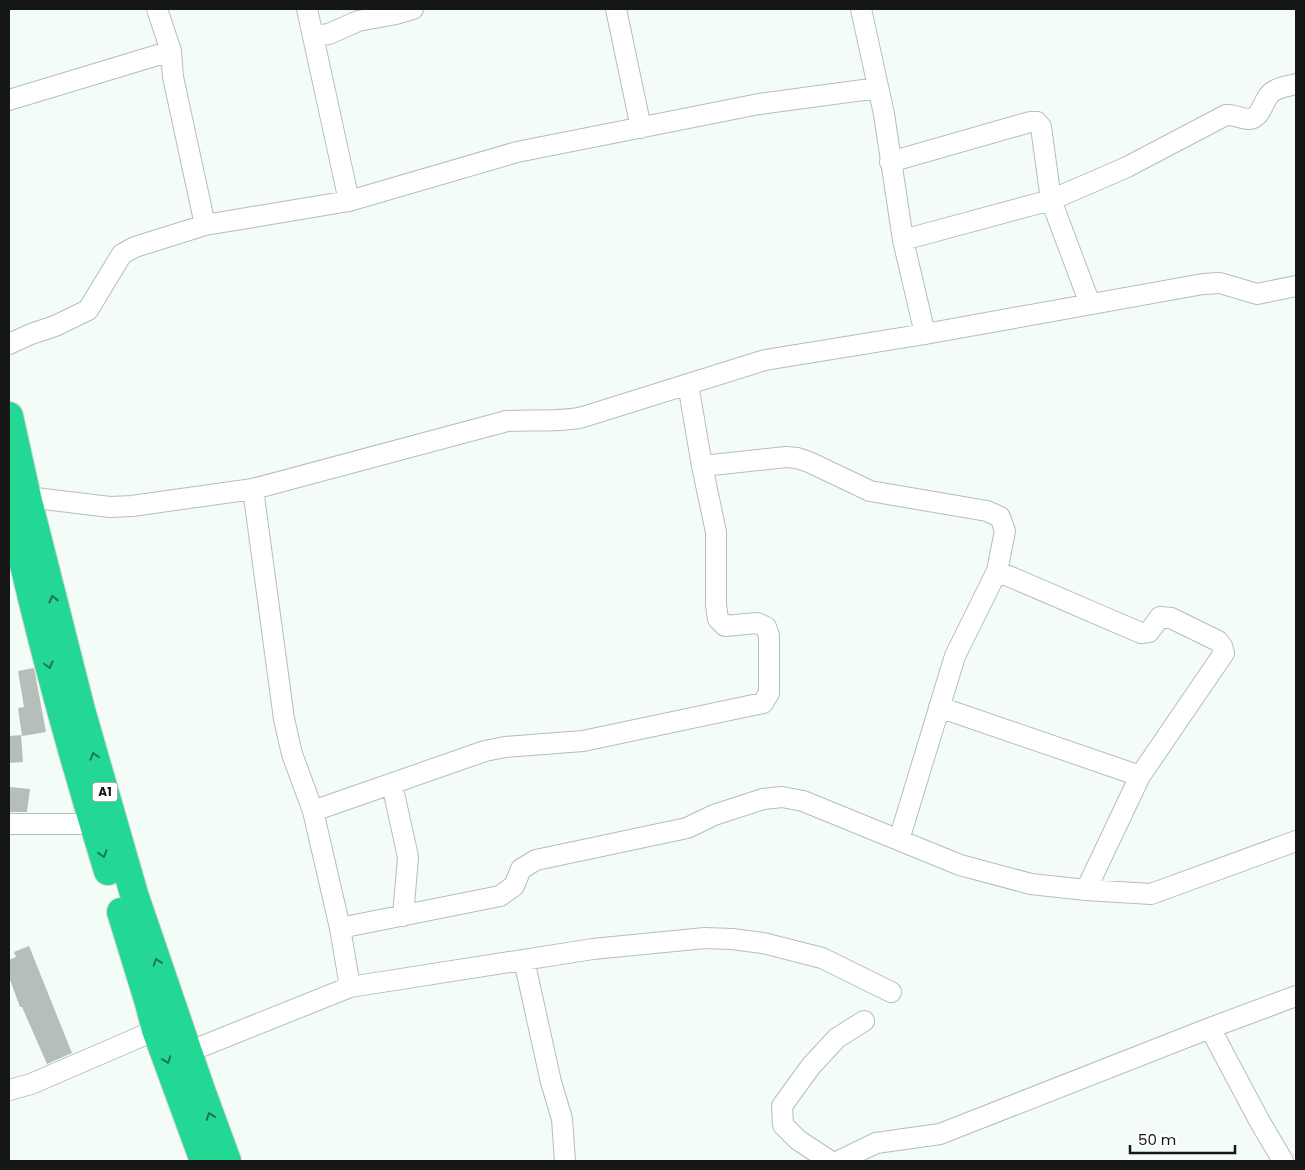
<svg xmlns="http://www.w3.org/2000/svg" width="1305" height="1170" font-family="Poppins,sans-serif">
	<rect width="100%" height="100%" fill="#f3fcf7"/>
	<path fill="#b5beb9" d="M34 668 46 732 22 736 18 708 24 707 18 671Z
		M21 735 23 762 9 763V736Z
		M9 787 30 789 27 812H9Z
		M29 946 72 1053 47 1064 22 1007H20L9 977V960L16 957 14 952Z"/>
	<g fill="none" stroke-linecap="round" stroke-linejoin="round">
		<g stroke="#b6beb9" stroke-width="22">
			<path id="minor" d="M157 9 171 51 173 77 205 225
				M307 9 349 201
				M616 9 641 128
				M861 9 884 114 903 240 925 334
				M313 36 329 34 358 21 396 14 413 9
				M9 100 171 51
				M890 162 1030 122H1037L1041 127 1051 200 1090 304
				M903 240 1051 200 1127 167 1226 115C1234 114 1241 119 1249 119 1263 118 1263 96 1274 91 1280 87 1289 86 1296 84
				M9 344 31 334 55 326 88 310 122 254 135 247 205 225 349 201 517 152 759 104 878 88
				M702 466 786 457 797 458 809 462 870 491 987 511 1000 517 1005 531 997 571 955 656 899 840
				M253 489 284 719 292 754 313 811 340 928 350 987
				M27 497 110 507 132 506 253 489 507 421C532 419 558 423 583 417L765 360 925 334 1203 284 1220 283 1257 294 1296 286
				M997 571 1141 633 1149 632 1160 617 1171 618 1218 641 1222 646 1224 653 1140 776 1086 890
				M939 707 1140 776
				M392 784 408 857 403 916
				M313 811 485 751 505 747 583 741 763 703 769 693V636L766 627 757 623 725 626 718 619 716 605V532L702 466 688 384
				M9 824H93
				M340 928 500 896 514 886 521 869 536 860 687 828 714 815 763 799 782 797 803 801 960 865 1031 884 1086 890 1151 894 1296 841
				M524 960 551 1082 562 1119 565 1161
				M1210 1028 1260 1122 1283 1161
				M188 1052 350 987 593 949 705 938 732 939 763 943 822 958 891 992
				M9 1090 31 1084 156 1030
				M830 1161 798 1140 783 1125 782 1106 811 1066 837 1038 864 1021
				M839 1161 876 1143 940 1134 1210 1028 1296 996"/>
		</g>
		<g stroke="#d5d5d5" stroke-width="30">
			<path id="highway" d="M9 416 27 497 81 710 134 894 201 1090 227 1161
				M9 498C36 624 70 748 108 871
				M121 912 149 1003 156 1030 204 1161"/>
		</g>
		<use href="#minor" stroke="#fff" stroke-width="20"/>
		<use href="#highway" stroke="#23d794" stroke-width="28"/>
	</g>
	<defs><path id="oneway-chevron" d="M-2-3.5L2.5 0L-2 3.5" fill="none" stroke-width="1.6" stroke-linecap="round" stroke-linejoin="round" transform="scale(1.25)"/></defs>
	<g stroke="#1c7754">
		<use href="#oneway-chevron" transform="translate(53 599) rotate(-104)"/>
		<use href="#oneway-chevron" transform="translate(49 665) rotate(75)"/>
		<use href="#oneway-chevron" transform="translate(94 756) rotate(-106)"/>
		<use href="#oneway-chevron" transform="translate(103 854) rotate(73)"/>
		<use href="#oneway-chevron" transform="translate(157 962) rotate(-109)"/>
		<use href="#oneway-chevron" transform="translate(167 1060) rotate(70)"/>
		<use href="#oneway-chevron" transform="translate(210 1116) rotate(-110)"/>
	</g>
	<g text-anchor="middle" stroke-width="4" stroke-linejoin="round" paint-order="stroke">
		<rect fill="#fff" stroke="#5a5d5b" stroke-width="1" x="92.5" y="782.5" width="25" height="19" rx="4"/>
		<g font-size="12" font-weight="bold" fill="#141715">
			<text x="105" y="796">A1</text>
		</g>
	</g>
	<rect width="1305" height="1170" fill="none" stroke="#141715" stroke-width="20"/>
	<path d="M1130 1145v8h105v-8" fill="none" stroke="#141715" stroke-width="2.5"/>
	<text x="1138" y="1145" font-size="15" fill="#141715" stroke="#ffffff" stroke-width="4" paint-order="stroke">50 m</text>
</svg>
